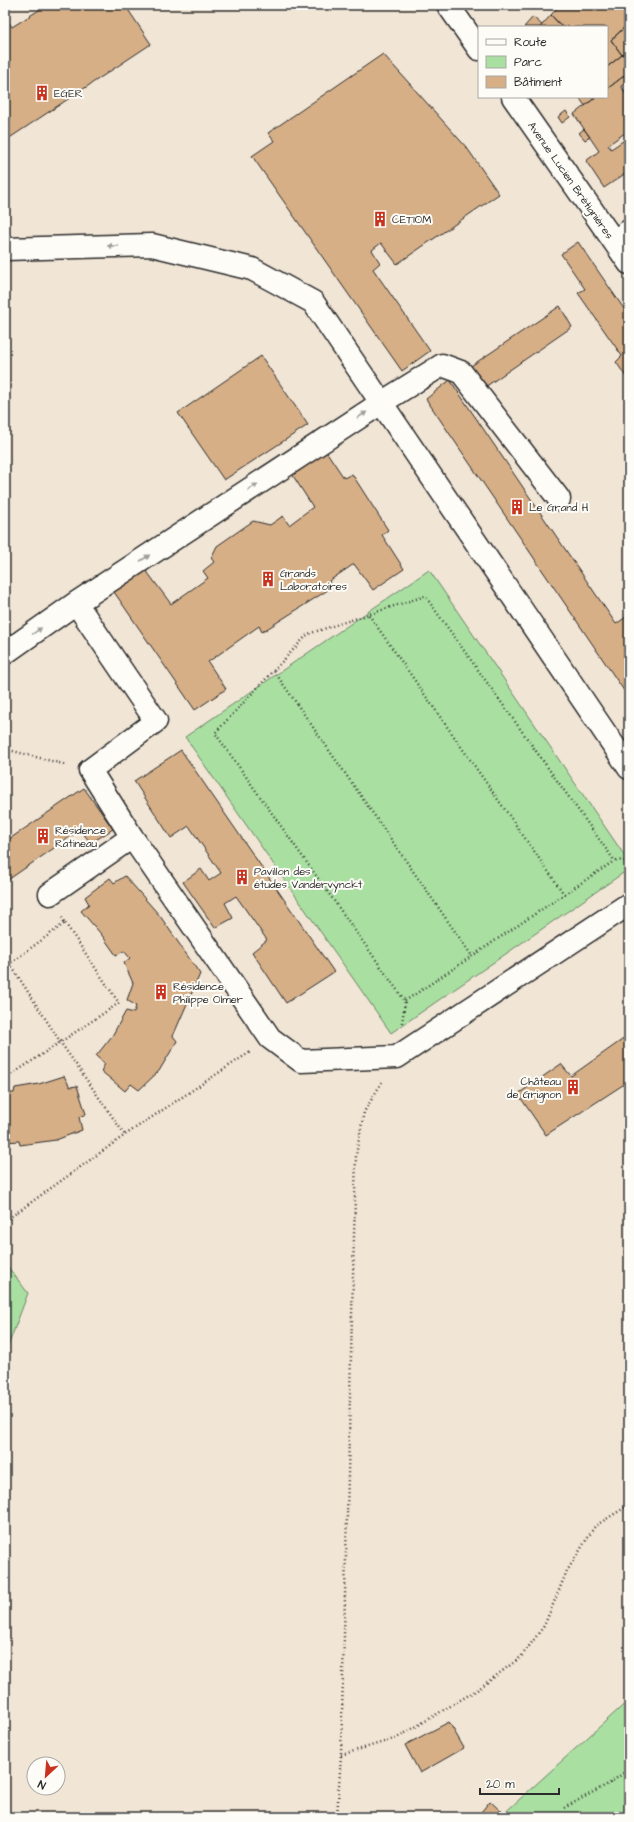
<svg xmlns="http://www.w3.org/2000/svg" width="634" height="1822" font-family="'Architects Daughter',sans-serif">
	<rect width="100%" height="100%" fill="#f1e5d5"/>
	<filter id="ink" filterUnits="userSpaceOnUse"><feTurbulence type="fractalNoise" baseFrequency=".025" numOctaves="2"/><feDisplacementMap in="SourceGraphic" scale="8" xChannelSelector="R" yChannelSelector="G"/><feConvolveMatrix kernelMatrix="1 2 1 2 8 2 1 2 1" color-interpolation-filters="sRGB"/></filter>
	<g filter="url(#ink)">
		<path fill="#a9dfa1" stroke="#6a8566" d="M429 570 629 862V869L391 1033 185 737Z
			M5 1263 28 1293 5 1354Z
			M629 1700V1817H500Z"/>
		<path fill="#d6af87" stroke="#2b2b2b" d="M47 5H125L151 44 5 141V17L12 27Z
			M560 5H620L629 13V23L611 40 622 55 607 67V27H570L568 25 566 27H562L551 15Z
			M551 15 562 27H540L542 25Z
			M533 17 542 25 540 27H524Z
			M629 23V49L622 55 611 40Z
			M626 52 629 56V72L607 89V67Z
			M383 54 467 148 499 194 397 264 381 243 372 250 380 263 373 269 430 351 402 371 252 156 274 141 268 133Z
			M629 72V83L628 82 621 86 629 99V130L608 145 611 149 629 137V171L604 188 586 161 599 151 574 114 596 97H607V89Z
			M579 97H596L585 106Z
			M566 111 570 117 562 123 558 117Z
			M584 129 590 137 585 140 579 133Z
			M578 242 629 316V381L616 362 622 356 578 293 585 289 561 254Z
			M560 306 572 327 485 387 471 366Z
			M261 356 308 425 224 480 178 413Z
			M450 380 616 624 629 615V698L426 399Z
			M324 448 344 478 352 474 388 530 382 535 404 569 373 590 354 564 329 581 331 588 262 632 259 626 208 662 226 689 195 710 112 589 145 569 171 604 208 578 203 571 214 562 211 558 217 546 253 521 270 525 283 516 289 525 313 507 290 471Z
			M181 750 334 972 286 1003 252 952 267 940 236 896 225 903 233 918 215 928 183 882 201 869 209 881 221 873 189 826 171 838 134 781Z
			M84 788 113 829 91 843 80 830 5 882V842Z
			M125 876 160 916 200 974 173 1036 177 1041 159 1071 139 1090 131 1084 125 1091 101 1071 105 1064 96 1056 112 1036 126 1011 134 1013 136 1006 127 1000 133 983 124 963 130 958 124 951 116 955 101 934 81 911 89 904 85 897 110 878 114 883Z
			M629 1035V1081L546 1135 518 1094 561 1064 571 1076Z
			M64 1076 70 1087 77 1086 86 1114 79 1117 82 1130 56 1140 20 1145 19 1141 5 1142V1093H14L15 1088 39 1084Z
			M629 1249V1258L625 1252Z
			M449 1722 464 1748 420 1773 405 1745Z
			M490 1801 507 1817H477Z"/>
		<g fill="none" stroke-linecap="round" stroke-linejoin="round">
			<g stroke="#2b2b2b" stroke-width="25">
				<path id="minor" d="M448 5 479 49
					M513 97 629 263
					M614 241 629 231
					M5 249 152 245 252 269 313 302 629 768
					M76 603 156 721 90 770 132 837 270 1038 301 1061 397 1057 629 904
					M5 653 76 603 381 403 442 365 461 372 559 499
					M50 894 132 837"/>
			</g>
			<path stroke="#2b2b2b" stroke-width="2.5" stroke-dasharray="1 3" stroke-linecap="butt" d="M369 615 564 894
				M274 671 472 956
				M5 749 67 765
				M10 964 61 1043 125 1135
				M5 967 65 923 61 916
				M405 1001 614 861
				M402 1023 405 1001 215 733 308 634 425 596 614 860 629 861
				M5 1079 119 1003 65 923
				M5 1221 125 1135 250 1052
				M341 1755 397 1738 477 1690 521 1657 544 1626 567 1571 595 1526 629 1505
				M564 1808 610 1783 629 1769
				M337 1817 341 1755 356 1155 364 1112 382 1082"/>
			<use href="#minor" stroke="#fdfcf7" stroke-width="22"/>
		</g>
		<defs><path id="oneway-solid" d="M-6-.8H1V-3.2L6.5 0L1 3.2V.8H-6Z"/></defs>
		<g fill="#9e9e9b">
			<use href="#oneway-solid" transform="translate(113 246) rotate(179)"/>
			<use href="#oneway-solid" transform="translate(362 415) rotate(-33)"/>
			<use href="#oneway-solid" transform="translate(253 487) rotate(-33)"/>
			<use href="#oneway-solid" transform="translate(145 558) rotate(-33)"/>
			<use href="#oneway-solid" transform="translate(37 631) rotate(-35)"/>
		</g>
	</g>
	<defs>
		<g id="building-bare" transform="scale(1.2)"><path d="M-4-6H4V6H1V3H-1V6H-4ZM-2.5-4.3h1.7v1.8h-1.7ZM.8-4.3h1.7v1.8H.8ZM-2.5-1h1.7V.8h-1.7ZM.8-1h1.7V.8H.8Z" fill="#c8321e" stroke="#fdfcf7" stroke-width="2.5" paint-order="stroke"/></g>
	</defs>
	<g fill-rule="evenodd">
		<use href="#building-bare" x="42" y="93"/>
		<use href="#building-bare" x="380" y="219"/>
		<use href="#building-bare" x="517" y="507"/>
		<use href="#building-bare" x="268" y="579"/>
		<use href="#building-bare" x="43" y="836"/>
		<use href="#building-bare" x="242" y="877"/>
		<use href="#building-bare" x="161" y="992"/>
		<use href="#building-bare" x="573" y="1087"/>
	</g>
	<g text-anchor="middle" stroke-width="4" stroke-linejoin="round" paint-order="stroke">
		<g font-size="11" fill="#2b2b2b" stroke="#fdfcf7" text-anchor="start">
			<text x="54" y="97">EGER</text>
			<text x="392" y="223">CETIOM</text>
			<text x="529" y="511">Le Grand H</text>
			<text x="280" y="577">Grands<tspan x="280" dy="13">Laboratoires</tspan></text>
			<text x="55" y="834">Résidence<tspan x="55" dy="13">Ratineau</tspan></text>
			<text x="254" y="875">Pavillon des<tspan x="254" dy="13">études Vandervynckt</tspan></text>
			<text x="173" y="990">Résidence<tspan x="173" dy="13">Philippe Olmer</tspan></text>
			<text x="561" y="1085" text-anchor="end">Château<tspan x="561" dy="13">de Grignon</tspan></text>
		</g>
		<g font-size="11" fill="#2b2b2b" stroke="#fdfcf7">
			<text transform="translate(571 180) rotate(55)" y="4">Avenue Lucien Brétignières</text>
		</g>
	</g>
	<rect width="634" height="1822" fill="none" stroke="#fdfcf7" stroke-width="20"/>
	<rect x="10" y="10" width="614" height="1802" fill="none" stroke="#2b2b2b" stroke-width="1.5" filter="url(#ink)"/>
	<rect x="478" y="26" width="130" height="72" fill="#fdfcf7" stroke="#a9a8a5"/>
	<rect x="486" y="39" width="20" height="6" fill="#fdfcf7" stroke="#a9a8a5"/>
	<text x="514" y="46" font-size="12" fill="#2b2b2b">Route</text>
	<rect x="486" y="56" width="20" height="12" fill="#a9dfa1" stroke="#a9a8a5"/>
	<text x="514" y="66" font-size="12" fill="#2b2b2b">Parc</text>
	<rect x="486" y="76" width="20" height="12" fill="#d6af87" stroke="#a9a8a5"/>
	<text x="514" y="86" font-size="12" fill="#2b2b2b">Bâtiment</text>
	<g transform="translate(46 1776) rotate(206)"><circle r="19" fill="#fdfcf7" stroke="#a9a8a5"/>
	<path d="M0-3L7 15L0 10L-7 15Z" fill="#c8321e"/>
	<text y="-6" font-size="11" font-weight="bold" text-anchor="middle" fill="#2b2b2b">N</text>
	</g>
	<path d="M480 1788v6h79v-6" fill="none" stroke="#2b2b2b" stroke-width="2"/>
	<text x="486" y="1788" font-size="12" fill="#2b2b2b" stroke="#fdfcf7" stroke-width="3" paint-order="stroke">20 m</text>
</svg>
